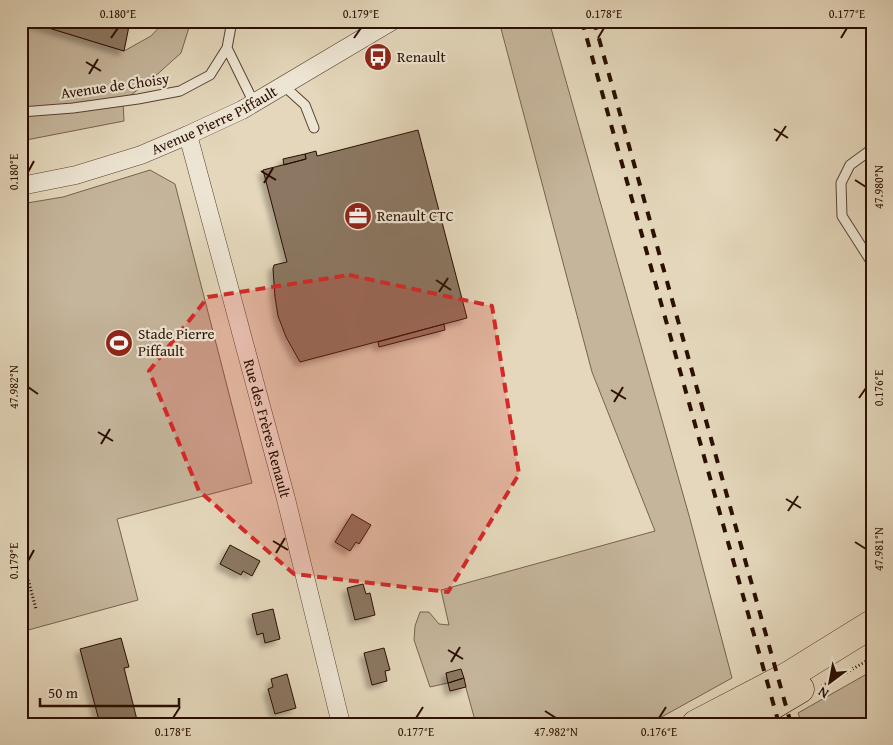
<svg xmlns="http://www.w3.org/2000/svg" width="893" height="745" font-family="'Gentium Book Plus',serif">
	<defs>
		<filter id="shadow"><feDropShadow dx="-4.5" dy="4.5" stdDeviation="2.5" flood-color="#0004"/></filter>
	</defs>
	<rect width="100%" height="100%" fill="#e4d7bb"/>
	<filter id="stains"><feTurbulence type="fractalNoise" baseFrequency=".004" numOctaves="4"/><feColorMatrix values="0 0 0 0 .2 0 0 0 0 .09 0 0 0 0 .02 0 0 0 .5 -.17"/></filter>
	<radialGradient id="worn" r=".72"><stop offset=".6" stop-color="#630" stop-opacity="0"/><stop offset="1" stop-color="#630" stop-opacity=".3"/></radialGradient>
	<path fill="#c5b59b" stroke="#78624e" d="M21 21H26L124 51 151 36 165 21H191L181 53 152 79 123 101 124 121 21 141Z
		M499 21H549L690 519 732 678 649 724H476L461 670 446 673 448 683 430 687 414 640 415 626 420 612H429L439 624 449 625 441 590 655 531 592 372Z
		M150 170 175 184 252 483 117 519 138 600 21 632V204L63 197Z
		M872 671V724H802L798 713Z"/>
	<path fill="#8b7762" stroke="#2b0f01" filter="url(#shadow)" d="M26 21H130L124 51Z
		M418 130 467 318 300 362 286 337 278 316 275 297 273 269 274 265 287 262 263 170 306 159 305 154 316 151 317 156Z
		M305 154 306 159 284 165 283 159Z
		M444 324 445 330 379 347 378 342Z
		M352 514 371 525 359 544 356 542 350 551 335 542Z
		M230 545 260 561 252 576 243 571 241 575 220 564Z
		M363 584 366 594 370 593 375 615 355 620 347 588Z
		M273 609 280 639 265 643 263 633 257 635 252 614Z
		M121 638 129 667 124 668 138 724H100L80 649Z
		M384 648 390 670 385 671 387 681 372 685 364 653Z
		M461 669 464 678 448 683 446 673Z
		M287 674 296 708 275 714 268 689 273 687 271 679Z
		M464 678 466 687 450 691 448 683Z"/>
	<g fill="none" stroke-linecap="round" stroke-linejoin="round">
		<g stroke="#594130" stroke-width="11">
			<path id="service" d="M227 48 254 103
				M284 86 305 105 314 128
				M21 112 73 108 138 99 180 91 210 75 227 48 232 21
				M872 149 850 165 841 183 842 216 872 263"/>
		</g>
		<g stroke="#594130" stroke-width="19">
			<g id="minor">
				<path id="s1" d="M188 135 286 499 341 724"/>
				<path id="s2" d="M21 186 76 175 141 155 188 135 242 110 392 21"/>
			</g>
		</g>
		<g stroke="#2b0f01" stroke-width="29">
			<path id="primary" d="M696 724 788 676 872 624
				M741 724 800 689"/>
		</g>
		<path stroke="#2b0f01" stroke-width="3" stroke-dasharray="1 2.5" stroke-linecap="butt" d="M21 553 36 609
			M822 686 872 658"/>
		<use href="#service" stroke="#ede5d3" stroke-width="9"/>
		<use href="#minor" stroke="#ede5d3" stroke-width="18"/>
		<use href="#primary" stroke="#e4d7bb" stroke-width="28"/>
		<path stroke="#2b0f01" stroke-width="4" stroke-dasharray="9 9" stroke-linecap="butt" d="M582 21 779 724
			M594 21 791 724"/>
	</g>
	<path fill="#d62828" fill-opacity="0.2" stroke="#d62828" stroke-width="4" stroke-dasharray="10 6" stroke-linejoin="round" d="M349 275 492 306 519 474 448 592 294 574 199 491 149 371 208 297Z"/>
	<path fill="none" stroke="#2b0f01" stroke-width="2" d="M111 38 118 28M354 38 361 28M598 38 604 28M841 38 847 28M86 62 101 71M89 74 98 59M774 129 788 138M776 141 786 126M261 171 276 180M28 172 34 161M855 180 866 187M264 183 273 168M436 280 451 290M439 292 448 278M28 387 38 394M611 390 626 399M859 398 866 388M614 402 623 387M98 432 113 441M101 444 110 429M786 499 801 508M788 511 798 496M273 541 288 550M855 542 866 549M276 553 285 538M28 561 34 550M448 650 463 659M451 662 460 647M545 711 556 718M173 718 180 707M416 718 423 707M659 718 666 707"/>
	<defs>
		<g id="bus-disc" transform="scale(1.4375)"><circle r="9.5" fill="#8f2418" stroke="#ede5d3"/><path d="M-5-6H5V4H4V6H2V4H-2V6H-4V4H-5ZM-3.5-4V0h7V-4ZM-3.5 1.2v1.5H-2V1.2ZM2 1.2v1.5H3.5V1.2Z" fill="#fff"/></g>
		<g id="office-disc" transform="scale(1.4375)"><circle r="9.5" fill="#8f2418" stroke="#ede5d3"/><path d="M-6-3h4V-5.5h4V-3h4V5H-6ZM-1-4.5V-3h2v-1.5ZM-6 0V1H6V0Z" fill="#fff"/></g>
		<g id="stadium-disc" transform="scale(1.4375)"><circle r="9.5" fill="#8f2418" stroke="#ede5d3"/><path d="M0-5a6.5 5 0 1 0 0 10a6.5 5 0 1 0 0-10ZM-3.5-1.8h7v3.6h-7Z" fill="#fff"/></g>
	</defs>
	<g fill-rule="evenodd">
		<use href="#bus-disc" x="378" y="57"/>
		<use href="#office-disc" x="358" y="216"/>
		<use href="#stadium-disc" x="119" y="343"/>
	</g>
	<g text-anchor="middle" stroke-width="4.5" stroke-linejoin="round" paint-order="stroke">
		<g font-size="15" fill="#2b0f01" stroke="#ede5d3" text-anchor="start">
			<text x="397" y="62">Renault</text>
			<text x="377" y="221">Renault CTC</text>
			<text x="138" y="339">Stade Pierre<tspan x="138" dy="17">Piffault</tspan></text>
		</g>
		<g font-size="15" fill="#2b0f01" stroke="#ede5d3">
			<text transform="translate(115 86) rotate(-8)" y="5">Avenue de Choisy</text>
			<text dy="5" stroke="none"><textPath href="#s2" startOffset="205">Avenue Pierre Piffault</textPath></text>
			<text dy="5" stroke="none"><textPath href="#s1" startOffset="304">Rue des Frères Renault</textPath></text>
		</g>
	</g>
	<rect width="893" height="745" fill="none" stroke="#e4d7bb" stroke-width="55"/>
	<g transform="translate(830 682) rotate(212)" stroke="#ede5d3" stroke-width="4" paint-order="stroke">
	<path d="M0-4L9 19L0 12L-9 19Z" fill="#2b0f01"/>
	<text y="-8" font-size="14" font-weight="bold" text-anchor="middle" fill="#2b0f01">N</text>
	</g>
	<path d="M40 698v8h139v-8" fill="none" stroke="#2b0f01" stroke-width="2.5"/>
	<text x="48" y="698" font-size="15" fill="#2b0f01" stroke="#ede5d3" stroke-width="4" paint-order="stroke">50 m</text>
	<rect x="28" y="28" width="838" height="690" fill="none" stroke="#2b0f01" stroke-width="2"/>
	<g font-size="12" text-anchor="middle" fill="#2b0f01">
		<text x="118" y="18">0.180°E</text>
		<text x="361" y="18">0.179°E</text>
		<text x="604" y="18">0.178°E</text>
		<text x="847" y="18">0.177°E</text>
		<text transform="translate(14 172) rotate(-90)" y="4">0.180°E</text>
		<text transform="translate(879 187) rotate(-90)" y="4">47.980°N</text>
		<text transform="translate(14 387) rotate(-90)" y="4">47.982°N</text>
		<text transform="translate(879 388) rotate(-90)" y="4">0.176°E</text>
		<text transform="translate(879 549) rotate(-90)" y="4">47.981°N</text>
		<text transform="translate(14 561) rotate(-90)" y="4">0.179°E</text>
		<text x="173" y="736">0.178°E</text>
		<text x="416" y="736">0.177°E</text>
		<text x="556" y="736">47.982°N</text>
		<text x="659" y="736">0.176°E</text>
	</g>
	<rect width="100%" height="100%" filter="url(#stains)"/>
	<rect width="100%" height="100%" fill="url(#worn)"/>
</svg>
